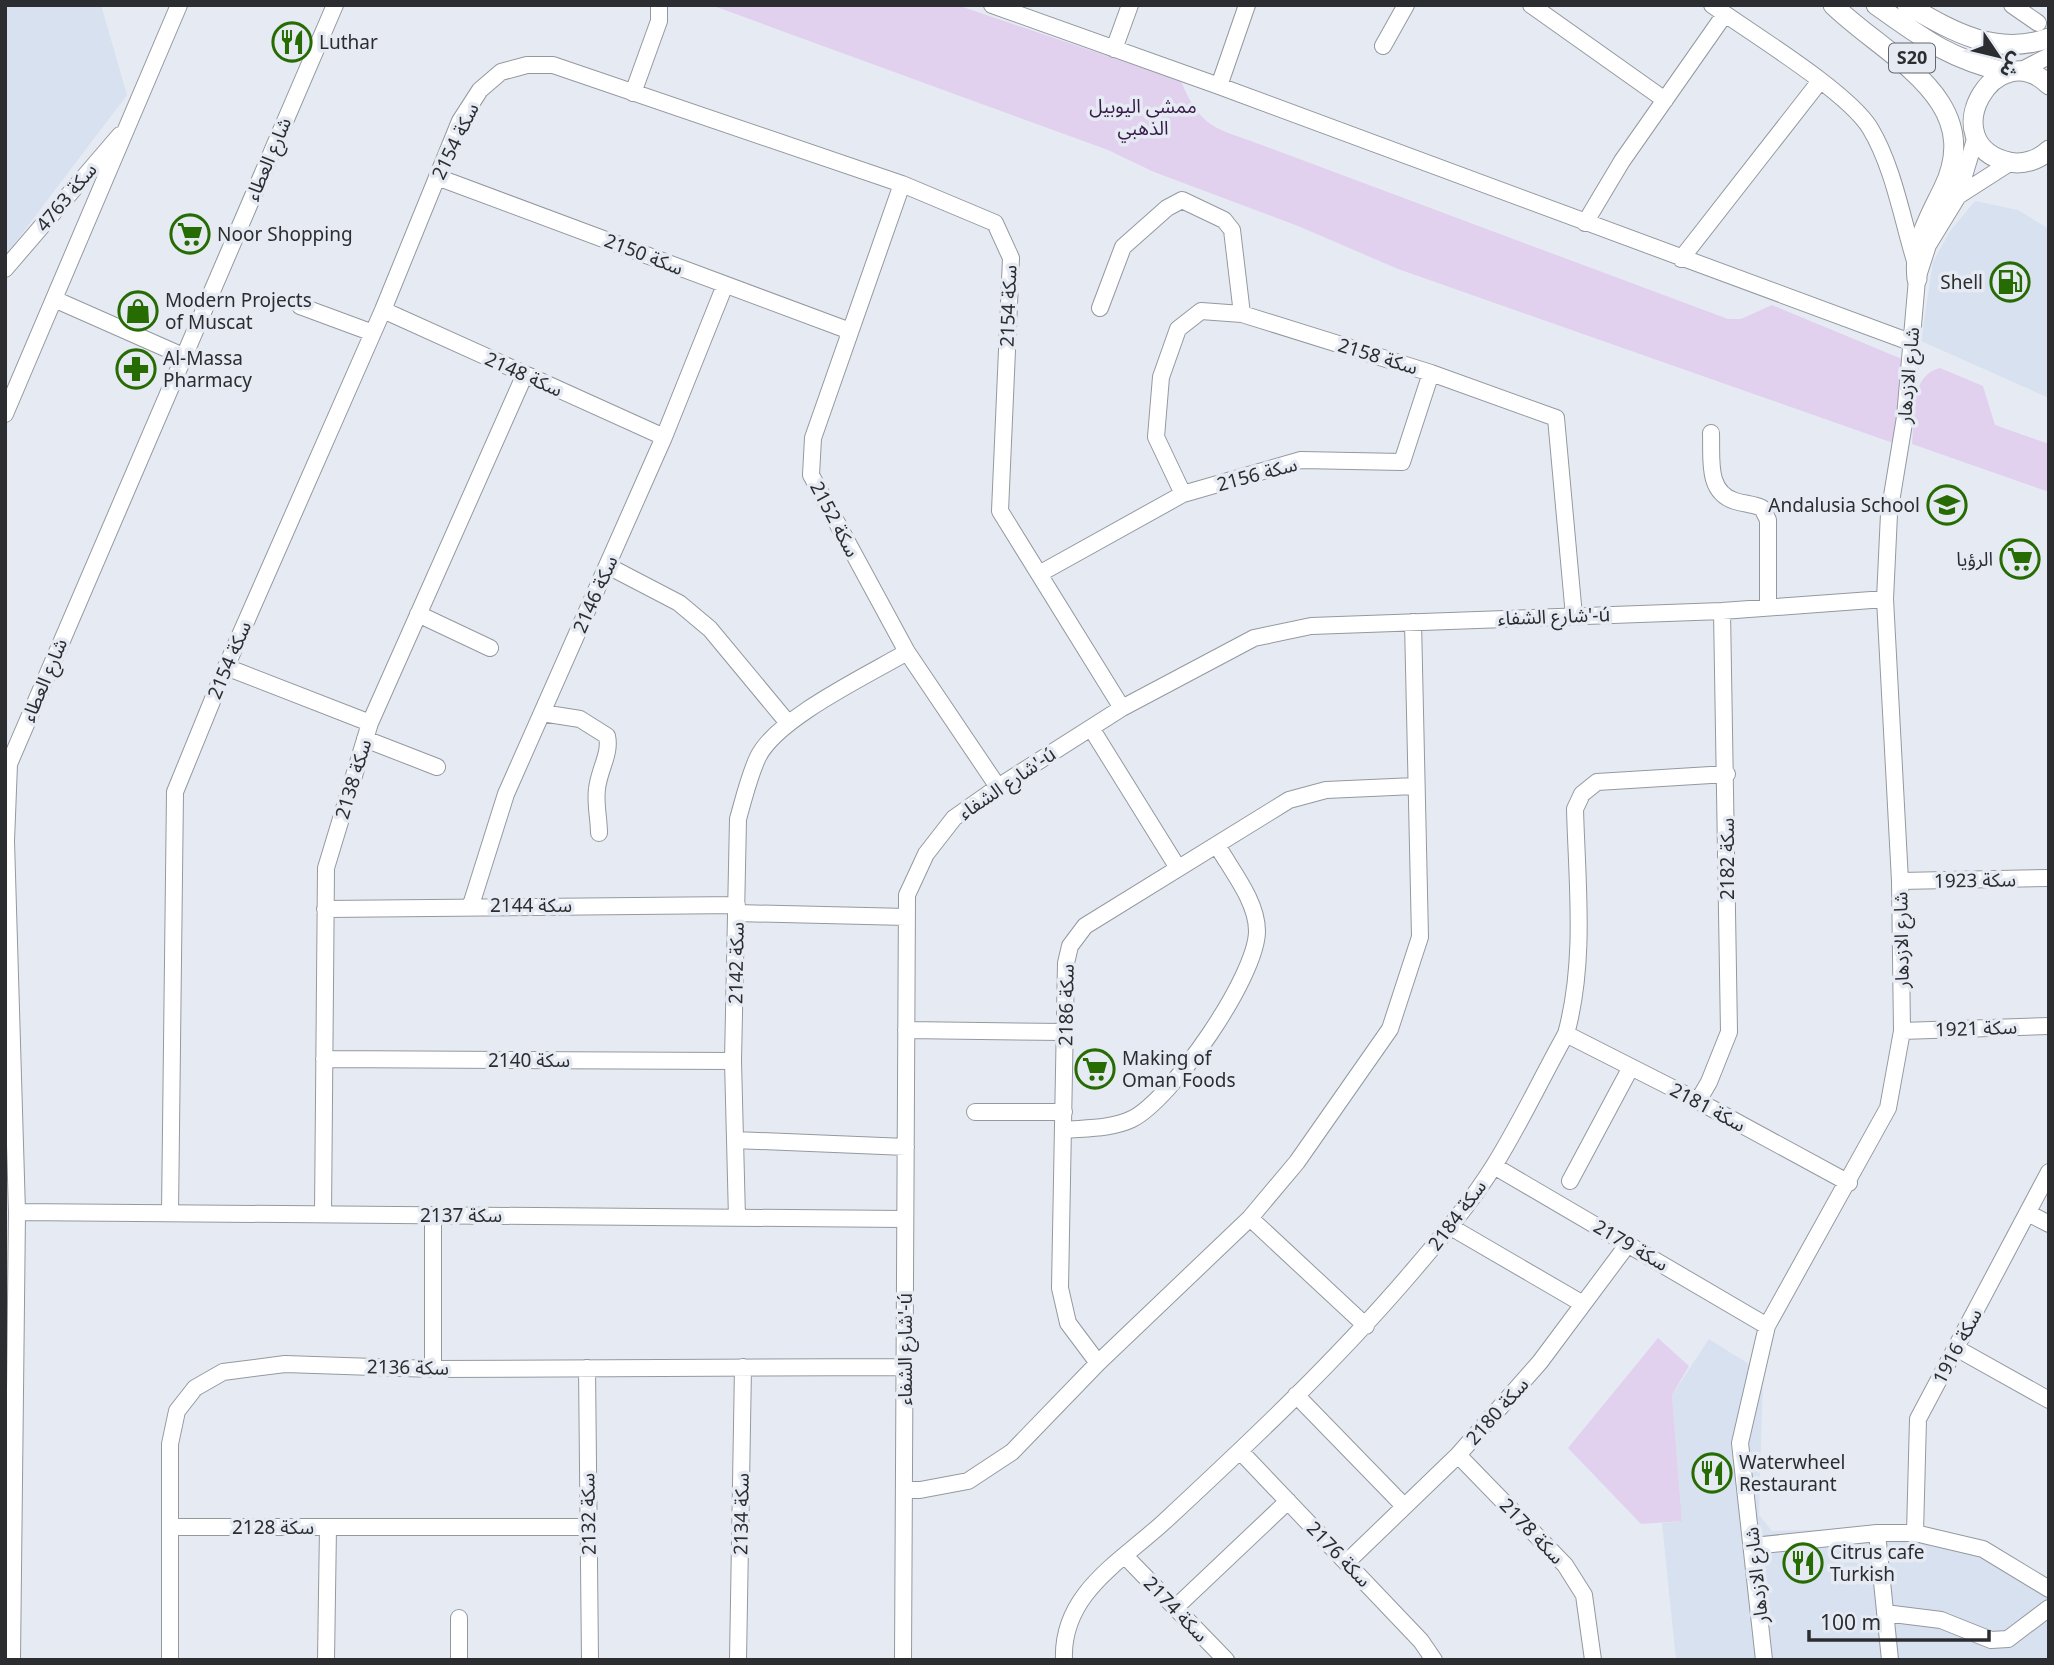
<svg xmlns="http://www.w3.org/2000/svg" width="2054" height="1665" font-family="'Noto Sans','Noto Sans Arabic',sans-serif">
	<rect width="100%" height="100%" fill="#e6ebf3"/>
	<path fill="#d8e1f0" d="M5 5H101L127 95 5 256Z
		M1975 201 2018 210 2049 229V398L1921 341 1933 262 1950 231Z
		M1709 1339 1763 1373 1759 1515 1772 1531 1920 1527 1973 1539 2018 1562 2049 1585V1660H1676L1662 1523 1682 1521 1672 1395Z"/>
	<path fill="#e1d1ee" d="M711 5H957L1181 81C1202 132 1219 128 1267 147L1728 319H1741L1772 305 1902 359 1896 444 1398 269 1298 226 1154 172 1108 150Z
		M1940 368 1983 386 1995 425 2049 444V492L1912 444C1915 418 1909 375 1940 368Z
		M1658 1338 1689 1366 1672 1395 1682 1521 1641 1524 1568 1448Z"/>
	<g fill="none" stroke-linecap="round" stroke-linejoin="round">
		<g stroke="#9499a0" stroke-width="18">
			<path id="minor" d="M992 5 1219 86 1910 342
				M1531 5 1665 100
				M1712 5C1751 33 1847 91 1870 128 1893 166 1902 218 1915 261
				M2012 5 2038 23
				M1383 46 1406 5
				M1114 49 1130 5
				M2018 72 2049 56
				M1219 86 1247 5
				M633 93 659 21V5
				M437 177 850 331
				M902 184 813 438 811 475 907 652 998 787
				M1958 196 2011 162
				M1585 223 1622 161 1725 14
				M1681 259 1820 81
				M5 269 120 135
				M54 299 183 356
				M300 306 373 333
				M1100 308 1123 247 1167 208 1182 200 1224 220 1232 230 1242 314
				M383 310 664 437
				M5 414 179 5
				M1711 433C1712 458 1706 492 1735 501 1745 504 1753 504 1762 508L1768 520V607
				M1183 494 1156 437 1161 377 1178 329 1201 311 1242 314 1431 373 1556 418 1574 616
				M608 566 679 603 710 629 788 723
				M1039 574 1183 494 1301 460 1402 462 1431 373
				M418 614 490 648
				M226 667 370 723
				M542 713 580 719 607 736C611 754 599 769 597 789 595 803 599 819 599 833
				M1091 728 1178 868
				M365 739 437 767
				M1900 881 2049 878
				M471 905 506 794 664 437 725 285
				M325 909 737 905
				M737 913 907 917
				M906 1030 1065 1032
				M1902 1031 2049 1026
				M1566 1034 1698 1101 1849 1183
				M324 1059 733 1061
				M1698 1101 1709 1082 1729 1032 1722 611
				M975 1112H1064
				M1064 1130C1086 1128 1111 1129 1132 1119 1172 1099 1257 976 1257 931 1257 901 1231 870 1217 845
				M735 1140 906 1147
				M1494 1166 1767 1326
				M1570 1181 1631 1067
				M17 1212 905 1219
				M170 1213 175 792 226 667 383 310 460 121 480 90 501 72 527 65H553L902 184 995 223 1011 258 1000 511 1122 708
				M2028 1213 2049 1224
				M323 1214 326 868 370 723 525 374
				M433 1215V1369
				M737 1218 733 1061 738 819C744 798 749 776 758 757 777 718 868 675 907 652
				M1250 1218 1366 1326
				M1449 1226 1583 1304
				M1956 1348 2049 1400
				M1098 1363 1068 1323 1060 1288 1066 963 1070 946 1085 926 1289 800 1326 790 1415 786
				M587 1368 590 1660
				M1296 1395 1404 1506
				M1240 1451 1421 1641 1434 1660
				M1458 1455 1565 1565 1584 1595 1593 1660
				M904 1490H920L968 1481 1012 1452 1098 1363 1250 1218 1297 1162 1390 1029 1420 937 1413 622
				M170 1527H328L326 1660
				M328 1527H589
				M1877 1533 1890 1660
				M1915 1533 1918 1419 2049 1172
				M1753 1546 1877 1533H1915L1983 1549 2049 1589
				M1126 1557 1226 1660
				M1347 1562 1458 1455 1540 1362 1628 1244
				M1175 1608 1288 1501
				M1885 1613 1941 1620 1991 1640 2008 1639 2049 1608
				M459 1618V1660
				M12 1660 17 1212 6 841 9 764 335 5
				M170 1660V1444L177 1411 195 1388 223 1372 285 1364 433 1369 904 1367
				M738 1660 743 1367
				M903 1660 907 895 926 854 954 818 998 787 1122 708 1254 638 1311 626 1722 611 1885 599
				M1064 1660C1061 1593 1122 1561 1165 1521 1250 1442 1335 1362 1411 1273 1440 1239 1471 1203 1495 1164 1521 1122 1542 1077 1566 1034 1586 961 1577 884 1575 809L1582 794 1597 782 1727 774
				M1764 1660 1740 1443 1767 1326 1888 1108 1902 1031 1900 881 1885 599 1889 514 1905 417 1917 279 1928 245 1958 196 1976 136"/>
		</g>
		<g stroke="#9499a0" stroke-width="21">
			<path id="major" d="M1833 5C1886 57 1987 99 1943 189 1928 220 1913 244 1917 279
				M1876 5C1925 40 1948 58 2008 73
				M1907 5C1952 31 1995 57 2049 38
				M2049 85C1995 32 1932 145 2009 162 2023 165 2039 160 2049 150"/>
		</g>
		<use href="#minor" stroke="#fff" stroke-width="16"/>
		<use href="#major" stroke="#fff" stroke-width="19"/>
	</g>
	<defs>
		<g id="restaurant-ring" transform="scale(2.0125)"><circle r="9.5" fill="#e6ebf3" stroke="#276b03" stroke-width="1.5"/><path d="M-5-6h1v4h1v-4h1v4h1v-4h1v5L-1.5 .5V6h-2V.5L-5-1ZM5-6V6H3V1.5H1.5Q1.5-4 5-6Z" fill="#276b03"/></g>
		<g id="supermarket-ring" transform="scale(2.0125)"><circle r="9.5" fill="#e6ebf3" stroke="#276b03" stroke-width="1.5"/><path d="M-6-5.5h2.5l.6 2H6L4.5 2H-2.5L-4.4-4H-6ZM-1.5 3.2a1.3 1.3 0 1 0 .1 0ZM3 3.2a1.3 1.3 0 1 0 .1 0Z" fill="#276b03"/></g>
		<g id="fuel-ring" transform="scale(2.0125)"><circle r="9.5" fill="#e6ebf3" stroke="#276b03" stroke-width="1.5"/><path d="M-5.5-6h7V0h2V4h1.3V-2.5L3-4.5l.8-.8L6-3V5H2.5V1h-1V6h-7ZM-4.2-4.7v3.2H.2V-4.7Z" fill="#276b03"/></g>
		<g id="shop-ring" transform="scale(2.0125)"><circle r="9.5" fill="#e6ebf3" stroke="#276b03" stroke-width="1.5"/><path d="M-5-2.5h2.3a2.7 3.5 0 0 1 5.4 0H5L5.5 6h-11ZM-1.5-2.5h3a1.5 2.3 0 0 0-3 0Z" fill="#276b03"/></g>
		<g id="pharmacy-ring" transform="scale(2.0125)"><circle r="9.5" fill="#e6ebf3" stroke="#276b03" stroke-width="1.5"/><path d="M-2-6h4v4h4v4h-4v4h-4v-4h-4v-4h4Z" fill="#276b03"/></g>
		<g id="school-ring" transform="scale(2.0125)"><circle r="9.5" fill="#e6ebf3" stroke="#276b03" stroke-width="1.5"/><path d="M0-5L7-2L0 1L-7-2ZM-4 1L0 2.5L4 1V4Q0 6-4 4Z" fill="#276b03"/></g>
	</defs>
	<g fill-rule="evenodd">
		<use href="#restaurant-ring" x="292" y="42"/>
		<use href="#supermarket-ring" x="190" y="234"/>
		<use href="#fuel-ring" x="2010" y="282"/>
		<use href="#shop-ring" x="138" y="311"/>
		<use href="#pharmacy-ring" x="136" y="369"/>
		<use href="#school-ring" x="1947" y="505"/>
		<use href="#supermarket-ring" x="2020" y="559"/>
		<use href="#supermarket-ring" x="1095" y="1069"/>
		<use href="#restaurant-ring" x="1712" y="1473"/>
		<use href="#restaurant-ring" x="1803" y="1563"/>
	</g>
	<g text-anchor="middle" stroke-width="7" stroke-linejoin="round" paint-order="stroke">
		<rect fill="#e6ebf3" stroke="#63666a" stroke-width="2" x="1889" y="43.5" width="46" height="29" rx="5"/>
		<g font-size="18" font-weight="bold" fill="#2b2d30">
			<text x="1912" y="64">S20</text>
		</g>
		<g font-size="19" fill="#2b2d30" stroke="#e6ebf3" text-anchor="start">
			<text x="319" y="49">Luthar</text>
			<text x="217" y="241">Noor Shopping</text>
			<text x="1983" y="289" text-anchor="end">Shell</text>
			<text x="165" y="307">Modern Projects<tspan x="165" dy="22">of Muscat</tspan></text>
			<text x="163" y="365">Al-Massa<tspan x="163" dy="22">Pharmacy</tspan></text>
			<text x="1920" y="512" text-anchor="end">Andalusia School</text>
			<text x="1993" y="566" text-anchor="end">الرؤيا</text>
			<text x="1122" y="1065">Making of<tspan x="1122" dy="22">Oman Foods</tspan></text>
			<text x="1739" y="1469">Waterwheel<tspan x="1739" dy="22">Restaurant</tspan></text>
			<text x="1830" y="1559">Citrus cafe<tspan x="1830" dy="22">Turkish</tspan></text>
		</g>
		<g font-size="19" fill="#371a49" stroke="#e6ebf3">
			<text x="1143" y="113">ممشى اليوبيل<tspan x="1143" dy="22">الذهبي</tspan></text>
		</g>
		<g font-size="19" fill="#2b2d30" stroke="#e6ebf3">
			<text transform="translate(455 141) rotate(-64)" y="7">سكة 2154</text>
			<text transform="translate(268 159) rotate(-67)" y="7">شارع العطاء</text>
			<text transform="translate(66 197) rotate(-50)" y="7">سكة 4763</text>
			<text transform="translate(644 254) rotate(21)" y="7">سكة 2150</text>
			<text transform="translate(1008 306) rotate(-88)" y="7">سكة 2154</text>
			<text transform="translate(1378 356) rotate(17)" y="7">سكة 2158</text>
			<text transform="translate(524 374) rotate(24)" y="7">سكة 2148</text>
			<text transform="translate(1908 375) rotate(-85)" y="7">شارع الازدهار</text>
			<text transform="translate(1257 474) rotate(-15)" y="7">سكة 2156</text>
			<text transform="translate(835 519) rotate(62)" y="7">سكة 2152</text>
			<text transform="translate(595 594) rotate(-66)" y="7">سكة 2146</text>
			<text transform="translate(1554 616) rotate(-2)" y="7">شارع الشفاء'-ú</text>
			<text transform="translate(229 660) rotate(-67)" y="7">سكة 2154</text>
			<text transform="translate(44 680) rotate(-67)" y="7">شارع العطاء</text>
			<text transform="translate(353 779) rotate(-73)" y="7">سكة 2138</text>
			<text transform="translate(1007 783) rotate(-34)" y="7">شارع الشفاء'-ú</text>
			<text transform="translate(1727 859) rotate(-90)" y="7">سكة 2182</text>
			<text transform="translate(1975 880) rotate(-1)" y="7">سكة 1923</text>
			<text x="531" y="912">سكة 2144</text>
			<text transform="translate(1901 940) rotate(-91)" y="7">شارع الازدهار</text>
			<text transform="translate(736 963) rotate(-89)" y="7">سكة 2142</text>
			<text transform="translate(1066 1005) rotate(-89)" y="7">سكة 2186</text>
			<text transform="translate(1976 1028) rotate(-2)" y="7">سكة 1921</text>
			<text x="529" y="1067">سكة 2140</text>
			<text transform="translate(1708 1107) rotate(28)" y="7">سكة 2181</text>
			<text x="461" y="1222">سكة 2137</text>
			<text transform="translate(1457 1215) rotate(-53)" y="7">سكة 2184</text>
			<text transform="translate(1631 1245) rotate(30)" y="7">سكة 2179</text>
			<text transform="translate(1957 1346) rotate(-62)" y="7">سكة 1916</text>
			<text transform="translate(905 1349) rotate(-90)" y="7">شارع الشفاء'-ú</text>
			<text transform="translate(408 1367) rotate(1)" y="7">سكة 2136</text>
			<text transform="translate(1497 1411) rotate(-48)" y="7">سكة 2180</text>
			<text transform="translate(588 1514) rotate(-91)" y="7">سكة 2132</text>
			<text transform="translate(741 1514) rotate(-89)" y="7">سكة 2134</text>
			<text x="273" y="1534">سكة 2128</text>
			<text transform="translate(1532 1531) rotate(46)" y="7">سكة 2178</text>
			<text transform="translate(1339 1554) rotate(46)" y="7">سكة 2176</text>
			<text transform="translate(1756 1575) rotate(-96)" y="7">شارع الازدهار</text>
			<text transform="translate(1176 1609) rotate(46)" y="7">سكة 2174</text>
		</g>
	</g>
	<rect width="2054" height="1665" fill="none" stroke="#2b2d30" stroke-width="14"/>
	<g transform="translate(1998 56) rotate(125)" stroke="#e6ebf3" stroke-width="5" paint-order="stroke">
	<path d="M0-5L12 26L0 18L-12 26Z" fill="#2b2d30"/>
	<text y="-10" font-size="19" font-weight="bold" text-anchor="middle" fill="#2b2d30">ش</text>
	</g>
	<path d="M1809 1630v10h180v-10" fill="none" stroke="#2b2d30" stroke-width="3.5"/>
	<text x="1820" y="1630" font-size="21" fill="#2b2d30" stroke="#e6ebf3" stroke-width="5" paint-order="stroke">100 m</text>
</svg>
